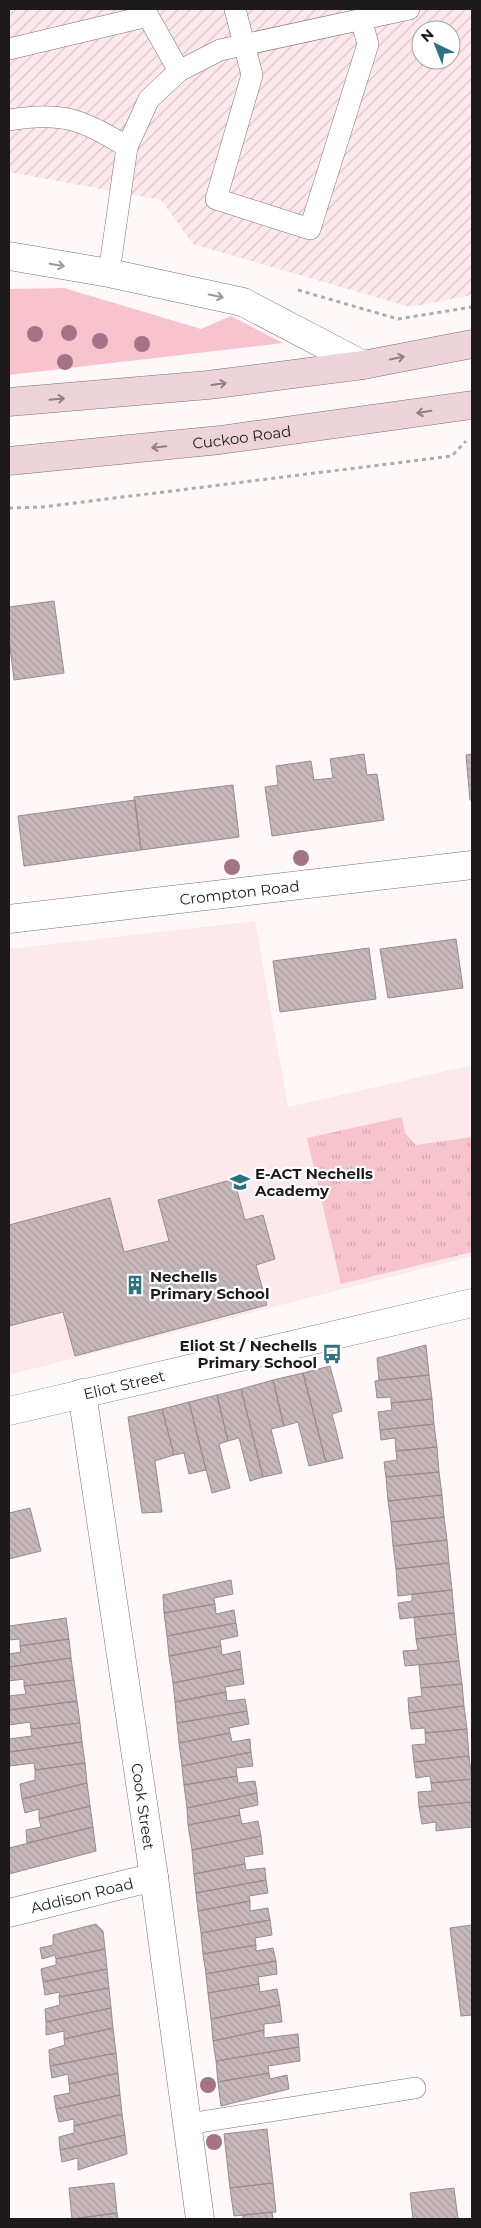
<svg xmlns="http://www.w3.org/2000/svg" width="481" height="2228" font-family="Montserrat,sans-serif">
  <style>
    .built { fill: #fde9ec }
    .industrial { fill: url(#industrial-furrows); fill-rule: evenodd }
    .grass { fill: #f7c3cc }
    .park { fill: url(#park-tufts) }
    .building { fill: url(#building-back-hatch); stroke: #9a8c8e }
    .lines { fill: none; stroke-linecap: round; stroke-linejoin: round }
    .service-casing { stroke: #7e7073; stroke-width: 22 }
    .minor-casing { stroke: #7e7073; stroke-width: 29 }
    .secondary-casing { stroke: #7e7073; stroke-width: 29 }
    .path { stroke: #b0aaab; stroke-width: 3; stroke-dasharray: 4 4; stroke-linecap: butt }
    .service { stroke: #fff; stroke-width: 21 }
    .minor { stroke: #fff; stroke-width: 28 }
    .secondary { stroke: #ecd4da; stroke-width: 28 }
    .tree { fill: #a57386 }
    .oneway { stroke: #9a9898 }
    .oneway2 { stroke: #8f8084 }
    .labels { text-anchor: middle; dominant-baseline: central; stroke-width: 4.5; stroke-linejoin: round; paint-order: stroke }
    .street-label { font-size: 15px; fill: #1e191a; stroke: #fff }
    .poi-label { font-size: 15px; font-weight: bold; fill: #1e191a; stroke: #fff; text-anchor: start }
  </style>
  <defs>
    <pattern id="industrial-furrows" width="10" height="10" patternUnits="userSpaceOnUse" patternTransform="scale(1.25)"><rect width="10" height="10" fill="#fde9ec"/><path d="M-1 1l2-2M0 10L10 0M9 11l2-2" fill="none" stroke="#d8c7ca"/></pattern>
    <pattern id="park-tufts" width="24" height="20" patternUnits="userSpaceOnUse" patternTransform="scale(1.25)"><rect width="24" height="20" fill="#f7c3cc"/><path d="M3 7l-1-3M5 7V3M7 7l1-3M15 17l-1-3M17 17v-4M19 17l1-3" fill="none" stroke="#d3a7af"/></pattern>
    <pattern id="building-back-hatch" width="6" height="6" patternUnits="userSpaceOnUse" patternTransform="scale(1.25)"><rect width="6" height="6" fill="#c6b7ba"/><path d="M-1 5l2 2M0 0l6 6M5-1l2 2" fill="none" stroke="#aa9d9f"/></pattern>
  </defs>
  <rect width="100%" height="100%" fill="#fff8f9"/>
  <!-- built -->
  <path class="built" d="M255 921 288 1107 472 1065V1256L9 1375V949Z"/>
  <!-- industrial -->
  <path class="industrial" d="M9 9H472V295L410 307 193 244 161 200 9 172ZM421 30H451V60H421Z"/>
  <!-- grass -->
  <path class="grass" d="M64 288 201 329 231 316 283 343 9 375V289Z"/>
  <!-- park -->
  <path class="park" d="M402 1117 405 1133 416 1145 472 1137V1252L341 1284 307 1138Z"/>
  <!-- building -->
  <path class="building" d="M54 601 64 673 14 680 9 639V607Z
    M364 754 367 775 377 774 384 820 272 836 265 787 278 785 276 766 311 761 314 780 333 778 330 759Z
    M472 754V800H470L466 755Z
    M233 785 239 837 141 850 134 797Z
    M135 800 141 850 24 866 18 816Z
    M456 939 463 988 388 998 380 949Z
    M369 948 376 999 280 1012 273 961Z
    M234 1179 245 1220 263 1215 275 1259 256 1265 267 1305 75 1356 63 1312 9 1326V1225L110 1198 124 1252 169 1241 158 1200Z
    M426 1345 429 1375 379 1380 377 1358Z
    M330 1366 342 1411 332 1414 343 1458 326 1462 303 1373Z
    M303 1373 326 1462 309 1466 298 1422 284 1426 273 1380Z
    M429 1375 432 1399 391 1403V1397L377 1398 375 1381Z
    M273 1380 284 1426 271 1429 282 1473 263 1477 241 1389Z
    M241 1389 263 1477 250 1481 239 1438 228 1441 217 1395Z
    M217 1395 228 1441 219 1444 230 1488 212 1493 189 1402Z
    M432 1399 434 1424 380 1430 378 1412 392 1410 391 1403Z
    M189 1402 206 1470 189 1474 184 1453 174 1455 162 1409Z
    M162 1409 174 1455 155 1461 162 1512 142 1513 128 1417Z
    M434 1424 437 1447 396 1451 395 1438 381 1440 380 1430Z
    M437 1447 439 1472 386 1477 384 1462 397 1460 396 1451Z
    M439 1472 442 1495 388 1501 386 1477Z
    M442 1495 444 1517 391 1522 388 1501Z
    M30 1508 41 1551 9 1559V1513Z
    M444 1517 447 1540 393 1546 391 1522Z
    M447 1540 449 1563 396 1569 393 1546Z
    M449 1563 452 1590 398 1596 396 1569Z
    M231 1580 233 1594 214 1598 215 1604 164 1613 163 1595Z
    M452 1590 454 1613 400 1619 398 1603 412 1601V1594Z
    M215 1604 216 1614 234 1610 236 1623 167 1636 164 1613Z
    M454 1613 456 1634 416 1639 414 1617Z
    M66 1618 69 1639 20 1646V1639L9 1640V1626Z
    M236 1623 238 1636 220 1640 221 1646 169 1656 167 1636Z
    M456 1634 459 1661 405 1666 403 1651 418 1650 416 1639Z
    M69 1639 71 1658 9 1667V1654L21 1652 20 1646Z
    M221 1646 222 1655 240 1651 242 1669 173 1683 169 1656Z
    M71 1658 74 1680 24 1686V1679L9 1681V1667Z
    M459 1661 462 1684 421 1688 419 1665Z
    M242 1669 244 1684 225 1687 226 1692 175 1702 173 1683Z
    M74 1680 77 1701 9 1710V1696L26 1694 24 1686Z
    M462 1684 464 1706 409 1713 408 1698 422 1696 421 1688Z
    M226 1692 227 1701 245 1699 247 1711 177 1723 175 1702Z
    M77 1701 80 1723 31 1729 30 1722 9 1725V1710Z
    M464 1706 467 1729 425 1733V1728L411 1729 409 1713Z
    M247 1711 249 1724 229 1728 230 1733 179 1743 177 1723Z
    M80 1723 82 1742 9 1752V1739L32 1736 31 1729Z
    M467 1729 469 1756 414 1762 412 1745 426 1744 425 1733Z
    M230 1733 232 1742 250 1739 251 1752 182 1766 179 1743Z
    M82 1742 85 1763 35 1770 34 1763 10 1766 9 1752Z
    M251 1752 253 1766 236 1768 237 1776 184 1785 182 1766Z
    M469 1756 472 1779 431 1783 430 1776 416 1778 414 1762Z
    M85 1763 87 1783 22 1799 20 1784 35 1780V1770Z
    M237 1776 238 1783 255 1781 257 1793 187 1808 184 1785Z
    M472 1779V1802L419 1807 418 1792 432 1791 431 1783Z
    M87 1783 90 1806 39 1819V1809L25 1813 22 1799Z
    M257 1793 258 1805 239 1809 240 1815 188 1825 187 1808Z
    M472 1802V1827L436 1831V1822L422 1824 419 1807Z
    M90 1806 93 1827 27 1843 26 1830 41 1827 39 1819Z
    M240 1815 242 1824 258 1821 261 1836 192 1850 188 1825Z
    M93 1827 96 1851 9 1874V1848Z
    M261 1836 263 1854 244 1857 245 1864 194 1874 192 1850Z
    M245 1864 246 1870 265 1868 266 1880 196 1893 194 1874Z
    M266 1880 268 1893 249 1896 250 1901 198 1911 196 1893Z
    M250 1901V1911L268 1908 270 1920 201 1933 198 1911Z
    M270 1920 272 1935 255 1938 256 1945 203 1954 201 1933Z
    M96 1924 103 1931 105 1949 56 1959 55 1955 42 1959 40 1948 53 1945V1935Z
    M472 1925V2015L461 2016 450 1928Z
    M256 1945V1951L273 1948 276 1961 206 1974 203 1954Z
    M105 1949 107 1969 43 1982 41 1969 56 1965V1959Z
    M276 1961 277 1974 258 1977 259 1984 208 1993 206 1974Z
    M107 1969 109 1988 59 1997 60 1992 45 1995 43 1982Z
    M259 1984 260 1992 277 1989 280 2005 211 2019 208 1993Z
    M109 1988 111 2008 46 2022 45 2009 60 2005 59 1997Z
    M280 2005 282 2022 264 2024V2030L213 2041 211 2019Z
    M111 2008 113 2028 64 2039V2031L46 2035V2022Z
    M113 2028 116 2053 50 2066 49 2050 65 2045 64 2039Z
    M264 2030V2038L298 2034 299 2047 216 2061 213 2041Z
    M299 2047 300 2061 268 2066 269 2073 218 2082 216 2061Z
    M116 2053 118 2073 69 2084 68 2074 52 2078 50 2066Z
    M118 2073 120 2095 56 2109 54 2096 70 2093 69 2084Z
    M269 2073 270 2079 287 2075 289 2089 221 2106 218 2082Z
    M120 2095 122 2114 74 2126V2119L59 2122 56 2109Z
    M122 2114 125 2135 60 2150 59 2137 74 2133V2126Z
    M267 2129 273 2183 230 2188 224 2134Z
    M125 2135 127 2154 78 2170V2158L62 2162 60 2150Z
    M114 2183 117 2213 72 2219 69 2188Z
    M273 2183 276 2212 234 2216 230 2188Z
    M454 2188 458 2219H413L410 2193Z
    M272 2212 273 2219H243V2215Z
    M117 2213 118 2219H65H72Z"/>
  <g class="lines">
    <defs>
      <path id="service" d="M235 9 252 75 216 199 310 229 368 44 361 19
        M9 49 148 16 179 71
        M9 120C60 111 83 119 127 147
        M109 273 127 147 149 99 179 71 220 50 409 9
        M188 2124 415 2088"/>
      <g id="minor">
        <path d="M9 256 109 273 243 302 363 365"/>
        <path id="s1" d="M9 919 472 865"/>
        <path id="s2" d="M82 1393 154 1877 200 2219"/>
        <path id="s3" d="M9 1411 472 1303"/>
        <path id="s4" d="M9 1913 154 1877"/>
      </g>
      <g id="secondary">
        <path d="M9 402 208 385 363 365 472 344"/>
        <path id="s5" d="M9 461 220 440 472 405"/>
      </g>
    </defs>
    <!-- service casing -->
    <use href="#service" class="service-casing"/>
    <!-- minor casing -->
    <use href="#minor" class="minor-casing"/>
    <!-- secondary casing -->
    <use href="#secondary" class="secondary-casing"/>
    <!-- path -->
    <path class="path" d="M298 290 398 319 472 307
      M9 508 43 507 452 456 466 441"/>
    <!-- service -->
    <use href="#service" class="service"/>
    <!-- minor -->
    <use href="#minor" class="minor"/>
    <!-- secondary -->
    <use href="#secondary" class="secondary"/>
  </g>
  <!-- trees -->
  <g class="tree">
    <circle cx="69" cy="333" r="8"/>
    <circle cx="35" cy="334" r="8"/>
    <circle cx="100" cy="341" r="8"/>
    <circle cx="142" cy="344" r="8"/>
    <circle cx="65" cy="362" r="8"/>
    <circle cx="301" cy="858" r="8"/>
    <circle cx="232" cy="867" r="8"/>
    <circle cx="208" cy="2085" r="8"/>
    <circle cx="214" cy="2142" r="8"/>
  </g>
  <!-- one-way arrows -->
  <defs><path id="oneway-shaft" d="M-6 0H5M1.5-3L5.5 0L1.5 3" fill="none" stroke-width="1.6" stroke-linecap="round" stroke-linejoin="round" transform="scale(1.25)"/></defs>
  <g class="oneway">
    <use href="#oneway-shaft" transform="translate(57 265) rotate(10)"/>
    <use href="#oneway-shaft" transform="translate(216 296) rotate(12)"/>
  </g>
  <g class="oneway2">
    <use href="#oneway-shaft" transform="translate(397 358) rotate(-11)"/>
    <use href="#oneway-shaft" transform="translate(219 384) rotate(-8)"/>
    <use href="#oneway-shaft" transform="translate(57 399) rotate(-5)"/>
    <use href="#oneway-shaft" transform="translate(424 412) rotate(171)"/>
    <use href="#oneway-shaft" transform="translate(159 447) rotate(174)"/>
  </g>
  <!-- icons -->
  <defs>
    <symbol id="school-bare" viewBox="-9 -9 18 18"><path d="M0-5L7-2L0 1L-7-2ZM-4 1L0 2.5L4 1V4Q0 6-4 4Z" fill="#2e7282" stroke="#fff" stroke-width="2.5" paint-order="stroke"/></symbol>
    <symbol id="building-bare" viewBox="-9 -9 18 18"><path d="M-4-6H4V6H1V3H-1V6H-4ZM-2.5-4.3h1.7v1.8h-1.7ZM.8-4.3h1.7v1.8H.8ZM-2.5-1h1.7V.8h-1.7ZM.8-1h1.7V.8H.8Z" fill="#2e7282" stroke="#fff" stroke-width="2.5" paint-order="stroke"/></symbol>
    <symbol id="bus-bare" viewBox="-9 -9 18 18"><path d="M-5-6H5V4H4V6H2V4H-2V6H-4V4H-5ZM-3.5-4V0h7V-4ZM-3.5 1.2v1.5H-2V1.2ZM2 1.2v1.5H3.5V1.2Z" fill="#2e7282" stroke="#fff" stroke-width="2.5" paint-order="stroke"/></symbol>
  </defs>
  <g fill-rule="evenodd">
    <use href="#school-bare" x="226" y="1168" width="28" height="28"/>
    <use href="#building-bare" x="121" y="1271" width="28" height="28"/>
    <use href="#bus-bare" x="318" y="1340" width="28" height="28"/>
  </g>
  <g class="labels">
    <!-- street labels -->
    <g class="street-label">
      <text stroke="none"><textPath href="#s5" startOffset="234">Cuckoo Road</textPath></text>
      <text stroke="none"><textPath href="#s1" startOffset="232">Crompton Road</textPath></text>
      <text stroke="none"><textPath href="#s3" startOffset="118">Eliot Street</textPath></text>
      <text stroke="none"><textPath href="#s2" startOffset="418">Cook Street</textPath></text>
      <text stroke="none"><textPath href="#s4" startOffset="75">Addison Road</textPath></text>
    </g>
    <!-- poi labels -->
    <g class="poi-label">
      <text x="255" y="1173">E-ACT Nechells<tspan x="255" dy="17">Academy</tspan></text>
      <text x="150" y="1276">Nechells<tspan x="150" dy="17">Primary School</tspan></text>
      <text x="317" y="1345" text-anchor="end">Eliot St / Nechells<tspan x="317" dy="17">Primary School</tspan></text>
    </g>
  </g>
  <!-- border -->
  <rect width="481" height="2228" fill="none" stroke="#1e191a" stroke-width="20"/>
  <!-- north arrow -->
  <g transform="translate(436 45) rotate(317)"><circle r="24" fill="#ffffff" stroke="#a5a3a3"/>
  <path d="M0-4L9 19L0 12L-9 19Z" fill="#2e7282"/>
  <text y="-8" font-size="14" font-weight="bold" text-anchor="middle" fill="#1e191a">N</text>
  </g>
</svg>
